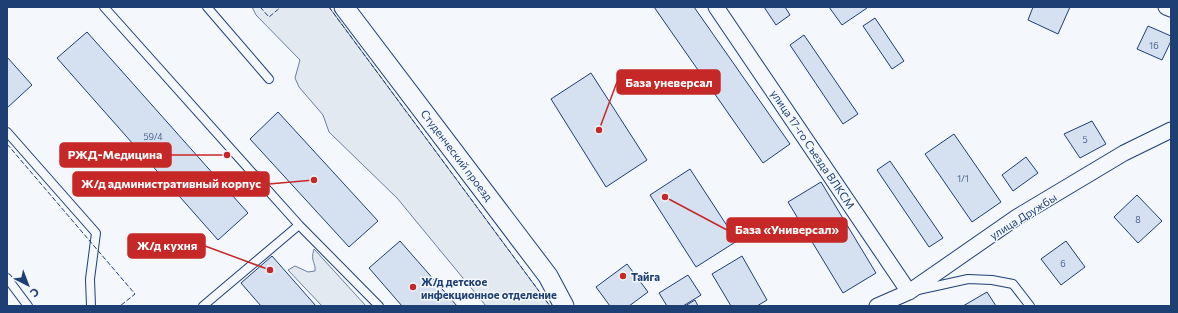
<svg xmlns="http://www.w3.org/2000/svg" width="1178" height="313" font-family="Commissioner,sans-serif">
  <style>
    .green { fill: #e3e9f0; stroke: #687fa3 }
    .building { fill: #d5e0f0; stroke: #1d3f73 }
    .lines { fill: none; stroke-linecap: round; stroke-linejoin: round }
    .service-casing { stroke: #1d3f73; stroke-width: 10 }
    .minor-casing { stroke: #1d3f73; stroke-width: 17 }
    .tertiary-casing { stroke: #1d3f73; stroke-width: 21 }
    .service { stroke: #f4f7fb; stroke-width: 8 }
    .minor { stroke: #f4f7fb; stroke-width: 15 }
    .tertiary { stroke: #f4f7fb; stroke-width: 19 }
    .fence { stroke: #1d3f73; stroke-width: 1; stroke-dasharray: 5 2; stroke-linecap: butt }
    .poi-dot { fill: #c62828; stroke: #f4f7fb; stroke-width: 1.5 }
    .labels { text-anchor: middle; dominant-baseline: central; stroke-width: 3; stroke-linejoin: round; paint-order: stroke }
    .number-label { font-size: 9px; fill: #4b6792 }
    .street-label { font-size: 11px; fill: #1d3f73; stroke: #f4f7fb }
    .poi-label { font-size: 11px; font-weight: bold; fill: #1d3f73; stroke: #f4f7fb; text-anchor: start }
    .leader { fill: none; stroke: #c62828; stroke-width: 1.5 }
    .callout-dot { fill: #c62828; stroke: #f4f7fb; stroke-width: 1.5 }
    .callout { fill: #c62828; stroke: #c62828; stroke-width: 1.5 }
    .callout-label { font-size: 12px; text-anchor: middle; font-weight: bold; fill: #fff }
  </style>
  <rect width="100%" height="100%" fill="#f4f7fb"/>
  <!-- green -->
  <path class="green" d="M252 7H329L550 306H486L397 198 329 132 323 115 299 87 295 78 300 60 256 15Z
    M314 249 366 306H322L288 270 295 266 308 272 315 271C316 262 310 262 314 249Z"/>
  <!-- building -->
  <path class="building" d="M654 7H694L790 144 763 163Z
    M764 7H785L790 15 776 25Z
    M829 7H866L867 8 842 25Z
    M1033 7H1070L1058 34 1028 20Z
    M875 18 904 61 892 69 863 26Z
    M1148 26 1171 36V41L1162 60 1137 49Z
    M87 32 248 213 218 240 57 58Z
    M804 35 858 114 843 124 790 45Z
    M7 57 32 85 7 108Z
    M591 73 647 160 606 187 551 99Z
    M278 112 378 221 349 247 250 139Z
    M1092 121 1106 144 1080 158 1064 134Z
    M954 134 1001 202 972 222 925 154Z
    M1026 157 1038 173 1013 191 1002 175Z
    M890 161 943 238 929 247 877 170Z
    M690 169 737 241 696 267 650 195Z
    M821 182 876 273 843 293 788 202Z
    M1137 195 1162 221 1138 243 1114 217Z
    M400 241 457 306H402L369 268Z
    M1066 241 1085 267 1061 285 1041 259Z
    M272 256 316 306H261L241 283Z
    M742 256 767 300 757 306H731L712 274Z
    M627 264 648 292 629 306H610L596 287Z
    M688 275 701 295 683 306H667L659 293Z
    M987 292 996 306H963Z
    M695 300 698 306H685Z"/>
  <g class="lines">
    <defs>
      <path id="service" d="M104 7 299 225 203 306
        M207 7 269 79
        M7 132 96 233 90 279 91 306
        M299 225 379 306
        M7 278 28 306
        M918 290 968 279 992 280 1013 284 1030 306"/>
      <path id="minor" d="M716 7 909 292
        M1166 7 1171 9
        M877 306 909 292 1017 217 1124 153 1171 130"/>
      <path id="tertiary" d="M344 7 548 276 564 306"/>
    </defs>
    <!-- service casing -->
    <use href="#service" class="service-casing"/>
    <!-- minor casing -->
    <use href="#minor" class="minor-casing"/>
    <!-- tertiary casing -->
    <use href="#tertiary" class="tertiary-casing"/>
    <!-- service -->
    <use href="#service" class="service"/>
    <!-- minor -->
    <use href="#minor" class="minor"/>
    <!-- tertiary -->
    <use href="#tertiary" class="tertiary"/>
    <!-- fence -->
    <path class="fence" d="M260 7 269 17 281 7
      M329 7 550 306
      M7 144 135 294 120 306"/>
  </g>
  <!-- markers -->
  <g class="poi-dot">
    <circle cx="623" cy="276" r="4"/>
    <circle cx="413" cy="287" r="4"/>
  </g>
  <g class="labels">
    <!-- number labels -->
    <g class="number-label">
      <text x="1154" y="45">16</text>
      <text x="153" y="136">59/4</text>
      <text x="1085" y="139">5</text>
      <text x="963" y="178">1/1</text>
      <text x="1138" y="219">8</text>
      <text x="1063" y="263">6</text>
    </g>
    <!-- street labels -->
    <g class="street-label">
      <text transform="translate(813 149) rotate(56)">улица 17-го Съезда ВЛКСМ</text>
      <text transform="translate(457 155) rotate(53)">Студенческий проезд</text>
      <text transform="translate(1023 216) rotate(-32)">улица Дружбы</text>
    </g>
    <!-- poi labels -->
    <g class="poi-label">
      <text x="631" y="276">Тайга</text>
      <text x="421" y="281">Ж/д детское<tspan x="421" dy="13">инфекционное отделение</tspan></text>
    </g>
  </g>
  <!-- callouts -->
  <path class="leader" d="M599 130L617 82M227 155L171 155M314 180L269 184M665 197L727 230M270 270L205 246"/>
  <g class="callout-dot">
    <circle cx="599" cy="130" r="4"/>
    <circle cx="227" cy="155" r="4"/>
    <circle cx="314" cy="180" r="4"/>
    <circle cx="665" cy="197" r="4"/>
    <circle cx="270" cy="270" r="4"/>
  </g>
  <g class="callout">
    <rect x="617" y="70" width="103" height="24" rx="4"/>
    <rect x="60" y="143" width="111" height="24" rx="4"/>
    <rect x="73" y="172" width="196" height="24" rx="4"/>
    <rect x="727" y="218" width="120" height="24" rx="4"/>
    <rect x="128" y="234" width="77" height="24" rx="4"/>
  </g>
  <g class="callout-label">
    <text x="669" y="87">База уневерсал</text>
    <text x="115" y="159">РЖД-Медицина</text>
    <text x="171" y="188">Ж/д административный корпус</text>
    <text x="787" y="234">База «Универсал»</text>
    <text x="167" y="250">Ж/д кухня</text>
  </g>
  <!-- border -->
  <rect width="1178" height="313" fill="none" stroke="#1d3f73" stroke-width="16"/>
  <!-- north arrow -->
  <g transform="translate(28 285) rotate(138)" stroke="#f4f7fb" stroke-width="3" paint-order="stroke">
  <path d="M0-3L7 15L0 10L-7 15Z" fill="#1d3f73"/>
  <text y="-6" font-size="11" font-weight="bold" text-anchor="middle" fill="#1d3f73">С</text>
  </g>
</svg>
